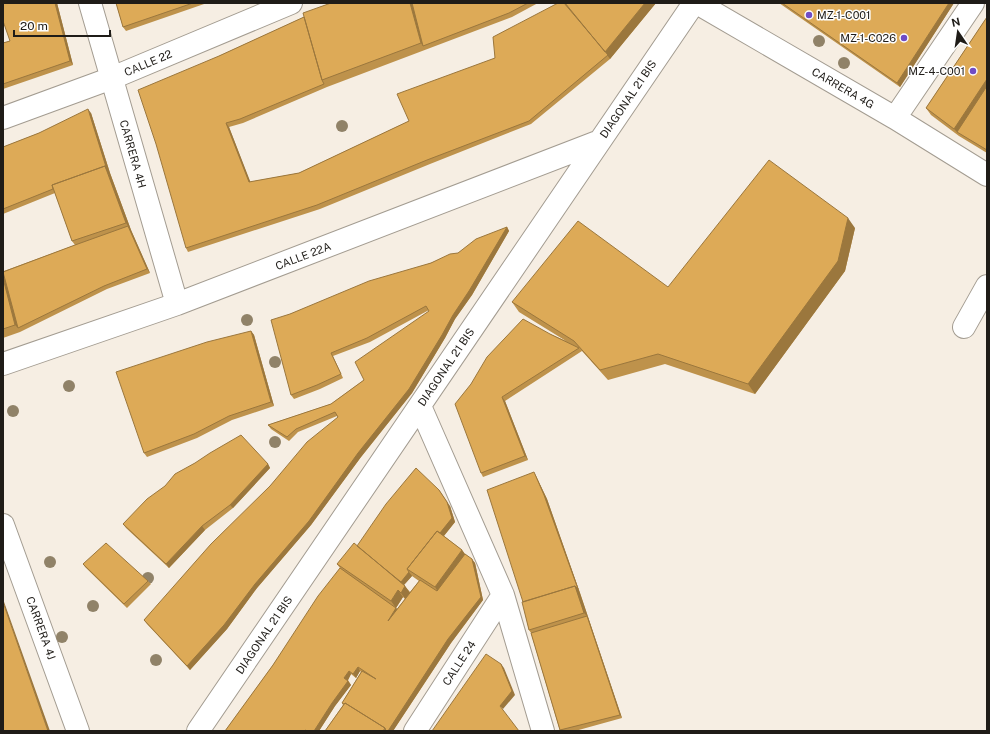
<svg xmlns="http://www.w3.org/2000/svg" width="990" height="734" font-family="'Public Sans',sans-serif">
  <style>
    .lines { fill: none; stroke-linecap: round; stroke-linejoin: round }
    .street-casing { stroke: #a39c91; stroke-width: 24 }
    .street { stroke: #fff; stroke-width: 22 }
    .tree { fill: #908268 }
    .wall { fill: #be924b; fill-rule: evenodd }
    .shaded-wall { fill: #9b773d }
    .building { fill: #ddaa57; stroke: #9b773d }
    .poi-dot { fill: #6f4cc5; stroke: #fff; stroke-width: 1.5 }
    .labels { text-anchor: middle; dominant-baseline: central; stroke-width: 3; stroke-linejoin: round; paint-order: stroke }
    .poi-label { font-size: 11px; fill: #1f1c18; stroke: #fff; text-anchor: end }
    .street-label { font-size: 11px; fill: #1f1c18; stroke: #fff }
  </style>
  <rect width="100%" height="100%" fill="#f6eee3"/>
  <g class="lines">
    <defs>
      <path id="street" d="M90 3 177 304
        M697 3 895 118 987 175
        M3 118 112 78 291 3
        M895 118 973 3
        M964 327 987 286
        M3 364 177 304 600 141
        M420 406 503 595 543 731
        M3 525 78 731
        M198 731 694 3
        M415 731 503 595"/>
    </defs>
    <!-- street casing -->
    <use href="#street" class="street-casing"/>
    <!-- street -->
    <use href="#street" class="street"/>
  </g>
  <!-- trees -->
  <g class="tree">
    <circle cx="819" cy="41" r="6"/>
    <circle cx="844" cy="63" r="6"/>
    <circle cx="342" cy="126" r="6"/>
    <circle cx="247" cy="320" r="6"/>
    <circle cx="275" cy="362" r="6"/>
    <circle cx="69" cy="386" r="6"/>
    <circle cx="13" cy="411" r="6"/>
    <circle cx="275" cy="442" r="6"/>
    <circle cx="50" cy="562" r="6"/>
    <circle cx="148" cy="578" r="6"/>
    <circle cx="93" cy="606" r="6"/>
    <circle cx="62" cy="637" r="6"/>
    <circle cx="156" cy="660" r="6"/>
  </g>
  <!-- wall -->
  <path class="wall" d="M57 3 73 65 3 89V43L10 41Z
    M116 3H207L126 31 123 27Z
    M331 3H538L512 17 327 87 243 123 229 127 250 182 299 173 409 121 495 58 558 3H656L610 59 531 124 430 164 320 209 188 252 186 248 219 56 304 17Z
    M779 3H954L900 87Z
    M987 17V153L959 136 931 115 926 108Z
    M91 113 110 173 131 230 150 273 107 289 20 332 3 338V268L4 271 75 245 72 241 55 193 3 214V147Z
    M507 227 509 231 472 295 455 319 445 338 412 393 361 457 311 525 257 588 227 629 190 670 147 624 144 620 270 486 338 417 337 416 298 432 289 441 271 429 268 425 331 404 364 380 429 311V310L370 342 333 356 343 378 320 389 294 399 291 395 290 314 458 253Z
    M855 228 845 271 755 394 665 364 608 380 582 351 505 401 528 460 483 477 481 473 471 384 550 334 566 341 519 312 512 302 668 287Z
    M251 331 254 335 274 406 232 420 197 438 147 457 144 453Z
    M268 464 270 468 233 508 205 530 169 568 126 528 123 524Z
    M536 476 547 499 580 593 622 718 575 731H560L531 633 529 630 523 602Z
    M450 506 455 522 444 536 462 550 465 554 475 563 483 600 451 643 393 731H325L343 705 342 703 361 672 360 671 356 678 351 674 348 680 351 685 335 706 319 731H225L273 665 340 568 337 564 357 546ZM412 576 419 581 410 592 404 585ZM403 597 405 599 397 609 396 608Z
    M83 564 148 581 151 584 127 608 85 567Z"/>
  <!-- shaded-wall -->
  <path class="shaded-wall" d="M55 3H57L73 65 70 61Z
    M410 3H413L423 46 421 43Z
    M645 3H656L610 59 605 52Z
    M949 3H954L900 87 897 83Z
    M987 79V94L957 132 954 129Z
    M88 109 91 113 110 173 131 230 150 273 147 269 128 226 126 223 105 166Z
    M226 123 229 127 252 186 249 182Z
    M848 218 855 228 845 271 755 394 748 384Z
    M507 227 509 231 472 295 455 319 445 338 412 393 361 457 311 525 257 588 227 629 190 670 187 666 453 315Z
    M3 268 6 276 18 328 15 325 3 278Z
    M251 331 254 335 274 406 271 402Z
    M502 397 505 401 528 460 525 456Z
    M268 464 270 468 233 508 230 505Z
    M534 472 536 476 547 499 580 593 622 718 620 715 587 616 584 613Z
    M439 490 450 506 455 522 413 574Z
    M202 526 205 530 169 568 166 564Z
    M462 550 467 557 440 595 435 587Z
    M472 559 475 563 483 600 451 643 393 731H388Z
    M409 572 412 576 403 586 400 583Z
    M405 586 410 593 406 600 401 593Z
    M398 590 403 597 396 608 399 611 388 621 396 608 391 601Z
    M3 599 50 731H48L3 602Z
    M501 664 504 668 515 695 503 709 500 706Z
    M358 667 360 671 356 678 353 674Z
    M349 671 351 674 347 682 344 678Z
    M348 681 351 685 335 706 319 731H314L332 703Z"/>
  <!-- building -->
  <path class="building" d="M3 3H55L70 61 3 84V43L10 41 3 21Z
    M116 3H193L123 27Z
    M331 3H410L421 43 322 80 303 13Z
    M412 3H528L509 13 423 46Z
    M558 3H564L608 55 529 121 427 160 317 205 186 248 156 144 138 90 219 56 304 17 322 80 324 84 240 119 226 123 249 182 299 173 409 121 397 94 495 58 493 37Z
    M565 3H645L605 52Z
    M782 3H949L897 83Z
    M987 17V79L954 129 926 108Z
    M987 86V150L957 132Z
    M88 109 107 170 105 166 52 185 53 189 3 209V147L39 133Z
    M769 160 848 218 838 261 748 384 658 354 600 370 574 341 512 302 578 221 668 287Z
    M105 166 126 223 72 241 52 185Z
    M128 226 147 269 104 286 18 328 3 272 75 245Z
    M507 227 469 291 453 315 442 335 409 389 358 453 309 521 255 584 224 625 187 666 144 620 211 544 270 486 307 442 338 417 335 412 296 429 287 437 268 425 331 404 364 380 355 362 429 311 426 306 367 338 331 353 341 374 317 385 291 395 271 320 290 314 369 281 431 263 450 254 458 253 476 239Z
    M3 278 15 325 3 329Z
    M523 319 550 334 579 348 502 397 525 456 481 473 455 404 471 384 487 357Z
    M251 331 271 402 229 416 194 434 144 453 116 372 207 342Z
    M241 435 268 464 230 505 202 526 166 564 123 524 147 499 165 486 175 474 195 463 210 453Z
    M416 468 439 490 447 502 452 518 440 533 437 531 407 569 409 572 401 582 357 546 386 504Z
    M534 472 544 495 578 589 575 586 523 602 487 490Z
    M437 531 462 550 435 587 407 569Z
    M106 543 148 581 124 604 83 564Z
    M354 543 405 586 401 593 398 590 391 601 337 564Z
    M465 554 472 559 481 597 448 639 388 731H386L385 728 345 703 344 704 342 703 362 671 376 679 358 667 353 674 349 671 344 678 348 681 332 703 314 731H307L305 730V731H225L273 665 318 596 340 568 396 608 388 621 420 580 437 591Z
    M575 586 584 613 529 630 522 602Z
    M3 602 48 731H3Z
    M587 616 620 715 560 730 531 633Z
    M486 654 501 664 512 691 500 706 519 731H432Z
    M345 703 385 728 383 731H325Z"/>
  <!-- markers -->
  <g class="poi-dot">
    <circle cx="809" cy="15" r="4"/>
    <circle cx="904" cy="38" r="4"/>
    <circle cx="973" cy="71" r="4"/>
  </g>
  <g class="labels">
    <!-- poi labels -->
    <g class="poi-label">
      <text x="817" y="15" text-anchor="start">MZ-1-C001</text>
      <text x="896" y="38">MZ-1-C026</text>
      <text x="965" y="71">MZ-4-C001</text>
    </g>
    <!-- street labels -->
    <g class="street-label">
      <text transform="translate(148 63) rotate(-23)">CALLE 22</text>
      <text transform="translate(843 88) rotate(30)">CARRERA 4G</text>
      <text transform="translate(628 99) rotate(-56)">DIAGONAL 21 BIS</text>
      <text transform="translate(133 154) rotate(74)">CARRERA 4H</text>
      <text transform="translate(303 256) rotate(-21)">CALLE 22A</text>
      <text transform="translate(446 367) rotate(-56)">DIAGONAL 21 BIS</text>
      <text transform="translate(41 628) rotate(70)">CARRERA 4J</text>
      <text transform="translate(264 635) rotate(-56)">DIAGONAL 21 BIS</text>
      <text transform="translate(459 663) rotate(-57)">CALLE 24</text>
    </g>
  </g>
  <!-- border -->
  <rect width="990" height="734" fill="none" stroke="#1f1c18" stroke-width="8"/>
  <!-- north arrow -->
  <g transform="translate(958 32) rotate(347)" stroke="#ffffff" stroke-width="3" paint-order="stroke">
  <path d="M0-3L7 15L0 10L-7 15Z" fill="#1f1c18"/>
  <text y="-6" font-size="11" font-weight="bold" text-anchor="middle" fill="#1f1c18">N</text>
  </g>
  <!-- scale -->
  <path d="M14 30v6h96v-6" fill="none" stroke="#1f1c18" stroke-width="2"/>
  <text x="20" y="30" font-size="12" fill="#1f1c18" stroke="#ffffff" stroke-width="3" paint-order="stroke">20 m</text>
</svg>
